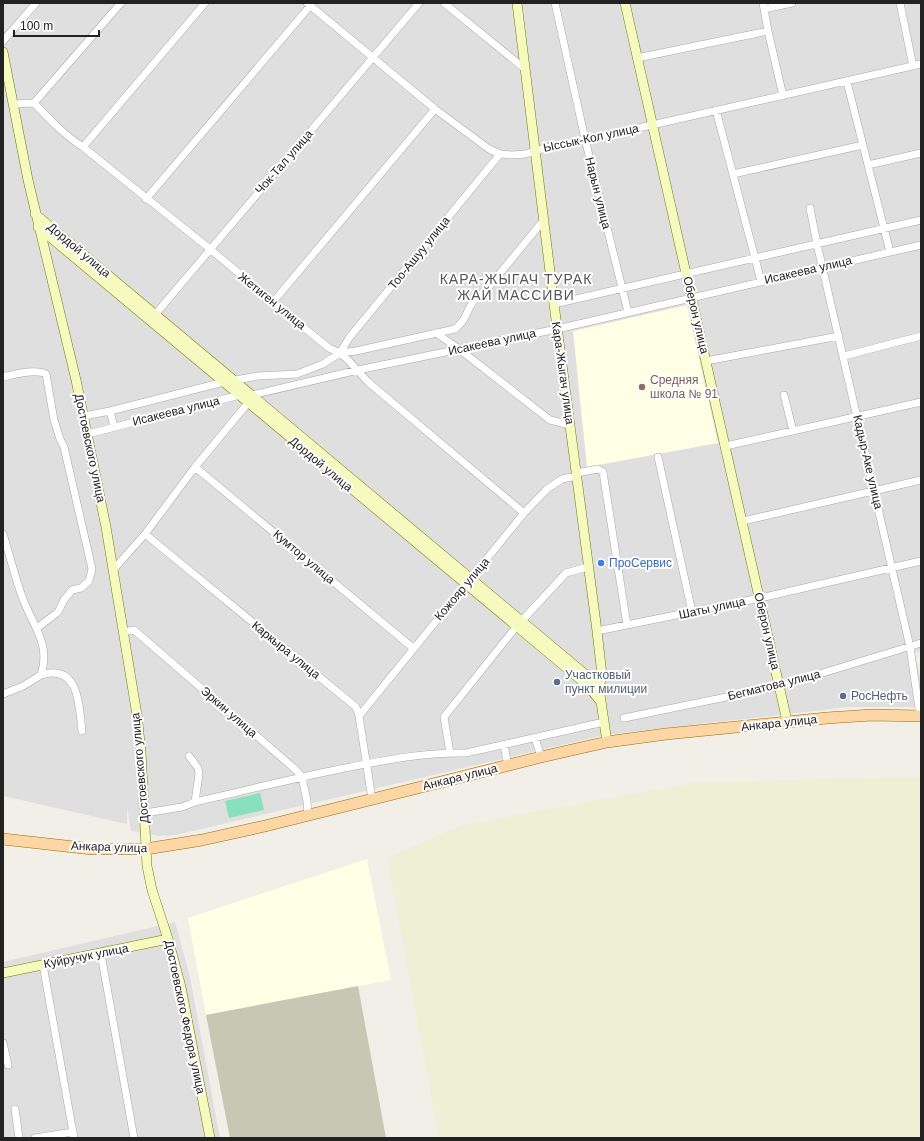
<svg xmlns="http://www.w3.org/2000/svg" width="924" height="1141" font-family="Helvetica,sans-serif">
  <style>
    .residential { fill: #e0dfdf }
    .education { fill: #ffffe5 }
    .construction { fill: #c7c7b4 }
    .farmland { fill: #eef0d5 }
    .pitch { fill: #88e0be }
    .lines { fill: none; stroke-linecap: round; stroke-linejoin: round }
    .street-casing { stroke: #a9a9a9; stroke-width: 8 }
    .secondary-casing { stroke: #707d05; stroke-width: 10 }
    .primary-casing { stroke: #a06b00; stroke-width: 12 }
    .street { stroke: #fff; stroke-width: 7 }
    .secondary { stroke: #f7fabf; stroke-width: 9 }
    .primary { stroke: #fcd6a4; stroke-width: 11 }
    .education-dot { fill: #8d6e63; stroke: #fff; stroke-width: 1.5 }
    .shop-dot { fill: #3f7fe0; stroke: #fff; stroke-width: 1.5 }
    .service-dot { fill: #5c6f8a; stroke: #fff; stroke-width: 1.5 }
    .labels { text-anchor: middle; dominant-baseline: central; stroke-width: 4; stroke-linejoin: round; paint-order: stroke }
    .street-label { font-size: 12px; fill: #222; stroke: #fff }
    .education-label { font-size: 12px; fill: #785e54; stroke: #fff; text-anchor: start }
    .shop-label { font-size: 12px; fill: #366cbe; stroke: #fff; text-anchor: start }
    .service-label { font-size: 12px; fill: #4e5e75; stroke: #fff; text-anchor: start }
    .quarter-label { font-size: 14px; letter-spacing: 1px; fill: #555; stroke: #fff }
  </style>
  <rect width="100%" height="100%" fill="#f2efe9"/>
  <!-- residential -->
  <path class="residential" d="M3 3H921V651L915 653 921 681V707H849L605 735 176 835 159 836 131 831 127 806V824L3 796Z
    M175 922 190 977 220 1138H3V962Z"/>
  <!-- education -->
  <path class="education" d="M687 305 718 443 587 467 573 331Z
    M367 859 391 980 206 1015 188 918Z"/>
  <!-- construction -->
  <path class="construction" d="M358 986 386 1138H230L206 1015Z"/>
  <!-- farmland -->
  <path class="farmland" d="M904 777H921V1138H439L387 858 462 825 698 782Z"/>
  <!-- pitch -->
  <path class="pitch" d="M260 793 264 810 229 818 225 801Z"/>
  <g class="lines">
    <defs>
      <path id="street" d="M307 3 435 109 489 149 500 154 512 155 526 154 542 149 652 125 921 64
        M444 3 525 69
        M555 3 585 139 628 312
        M763 3 768 31 783 96
        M900 3 913 66
        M764 9 792 3
        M3 41 36 3
        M637 58 768 31
        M847 82 890 252
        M34 103 121 3
        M14 104 34 103C49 119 64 135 83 147L210 249 297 322 329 348 340 353 349 361 368 382 524 513
        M716 110 761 281
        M83 147 205 3
        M868 165 921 153
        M733 174 863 145
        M146 199 310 6
        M810 208 817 244 910 647 920 716
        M273 302 435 109
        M554 304 921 220
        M153 317 419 3
        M436 333 459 349 550 420 570 425
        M340 353 349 338 500 154
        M844 356 921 336
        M706 361 839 336
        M3 377C14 374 37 369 46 374L54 420 60 439 64 447 92 569 89 581 81 588 72 590 64 600 58 612 37 628
        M784 395 793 431
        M110 411 114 427
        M84 416 110 411 224 382 258 376 297 374 323 364 340 353 356 351 455 329C466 320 465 315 471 305 475 298 482 293 487 289L543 221
        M88 434 240 395H252L358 370 557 329 921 245
        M726 446 921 402
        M658 457 692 612
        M195 467 413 648
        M576 473 598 469 603 472 627 625
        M743 521 921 480
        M3 534C10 556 15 578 23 599 33 626 51 644 41 675L23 686 3 694
        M145 534 356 707 359 716 372 799
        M113 570 145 534 195 467 248 403
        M597 631 760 598 921 561
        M123 632 134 630 296 770 302 777 307 801 308 815
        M41 675C79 663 79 705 82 731
        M359 716 524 513 547 489 562 479 577 476
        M624 718 780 686 921 643
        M535 738 541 757
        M504 745 508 766
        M450 753 444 717 516 627 566 573 588 567
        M189 756 198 768 199 774 195 802
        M145 813 182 807 195 802C243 791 291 779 340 769 381 761 424 752 466 753L604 722
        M101 954 134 1138
        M43 965 74 1138
        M3 1043 8 1065
        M15 1109 19 1138
        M35 1138 73 1132"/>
      <path id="secondary" d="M517 3 554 304 597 631 602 675 599 688 607 742
        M625 3 787 721
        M3 52 28 180 76 380 106 527 137 715 141 752 147 866 152 890 168 939 181 987 210 1138
        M35 214 592 680 599 688
        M38 227 587 685 601 702
        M3 973 168 939"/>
      <path id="primary" d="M3 839 92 849H146L202 840 265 826 541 757 607 742 666 734 827 718 872 715 921 716"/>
    </defs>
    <!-- street casing -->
    <use href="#street" class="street-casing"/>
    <!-- secondary casing -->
    <use href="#secondary" class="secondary-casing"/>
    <!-- primary casing -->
    <use href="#primary" class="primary-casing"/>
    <!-- street -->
    <use href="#street" class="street"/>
    <!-- secondary -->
    <use href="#secondary" class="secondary"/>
    <!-- primary -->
    <use href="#primary" class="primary"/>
  </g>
  <!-- markers -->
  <circle class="education-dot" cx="642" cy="387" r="4"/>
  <circle class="shop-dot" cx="601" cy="563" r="4"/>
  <g class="service-dot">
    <circle cx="557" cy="682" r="4"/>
    <circle cx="843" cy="696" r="4"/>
  </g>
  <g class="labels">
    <!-- street labels -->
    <g class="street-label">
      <text transform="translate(591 138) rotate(-12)">Ыссык-Кол улица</text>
      <text transform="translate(284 162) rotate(-49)">Чок-Тал улица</text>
      <text transform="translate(598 193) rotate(76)">Нарын улица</text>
      <text transform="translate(79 250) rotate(40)">Дордой улица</text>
      <text transform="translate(419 253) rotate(-51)">Тоо-Ашуу улица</text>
      <text transform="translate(808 270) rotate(-13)">Исакеева улица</text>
      <text transform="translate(272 301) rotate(39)">Жетиген улица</text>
      <text transform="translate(696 315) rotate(77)">Оберон улица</text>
      <text transform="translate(492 342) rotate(-12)">Исакеева улица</text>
      <text transform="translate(563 373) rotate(82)">Кара-Жыгач улица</text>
      <text transform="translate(176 411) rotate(-14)">Исакеева улица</text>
      <text transform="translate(90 448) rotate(78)">Достоевского улица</text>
      <text transform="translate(868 462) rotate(77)">Кадыр-Аке улица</text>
      <text transform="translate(321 464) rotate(40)">Дордой улица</text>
      <text transform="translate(304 557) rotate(40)">Кумтор улица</text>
      <text transform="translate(462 589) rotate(-50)">Кожояр улица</text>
      <text transform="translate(712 608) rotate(-12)">Шаты улица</text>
      <text transform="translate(767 631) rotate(77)">Оберон улица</text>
      <text transform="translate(286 650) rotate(39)">Каркыра улица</text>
      <text transform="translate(774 685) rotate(-14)">Бегматова улица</text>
      <text transform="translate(229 712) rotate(41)">Эркин улица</text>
      <text transform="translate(779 723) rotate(-6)">Анкара улица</text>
      <text transform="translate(140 768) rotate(-95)">Достоевского улица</text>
      <text transform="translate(460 777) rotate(-14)">Анкара улица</text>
      <text transform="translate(109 847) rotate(2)">Анкара улица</text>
      <text transform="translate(86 956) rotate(-11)">Куйручук улица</text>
      <text transform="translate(185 1017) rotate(78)">Достоевского Федора улица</text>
    </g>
    <!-- education labels -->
    <g class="education-label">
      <text x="650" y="380">Средняя<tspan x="650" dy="14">школа № 91</tspan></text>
    </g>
    <!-- shop labels -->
    <g class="shop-label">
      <text x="609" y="563">ПроСервис</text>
    </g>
    <!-- service labels -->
    <g class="service-label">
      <text x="565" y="675">Участковый<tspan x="565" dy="14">пункт милиции</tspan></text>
      <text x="851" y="696">РосНефть</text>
    </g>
    <!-- quarter labels -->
    <g class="quarter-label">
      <text x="516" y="279">КАРА-ЖЫГАЧ ТУРАК<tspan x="516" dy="16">ЖАЙ МАССИВИ</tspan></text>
    </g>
  </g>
  <!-- border -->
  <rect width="924" height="1141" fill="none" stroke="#222222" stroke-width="8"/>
  <!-- scale -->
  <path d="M14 30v6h85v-6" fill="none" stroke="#222222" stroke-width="2"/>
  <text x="20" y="30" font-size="12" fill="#222222" stroke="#ffffff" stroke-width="3" paint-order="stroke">100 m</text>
</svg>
